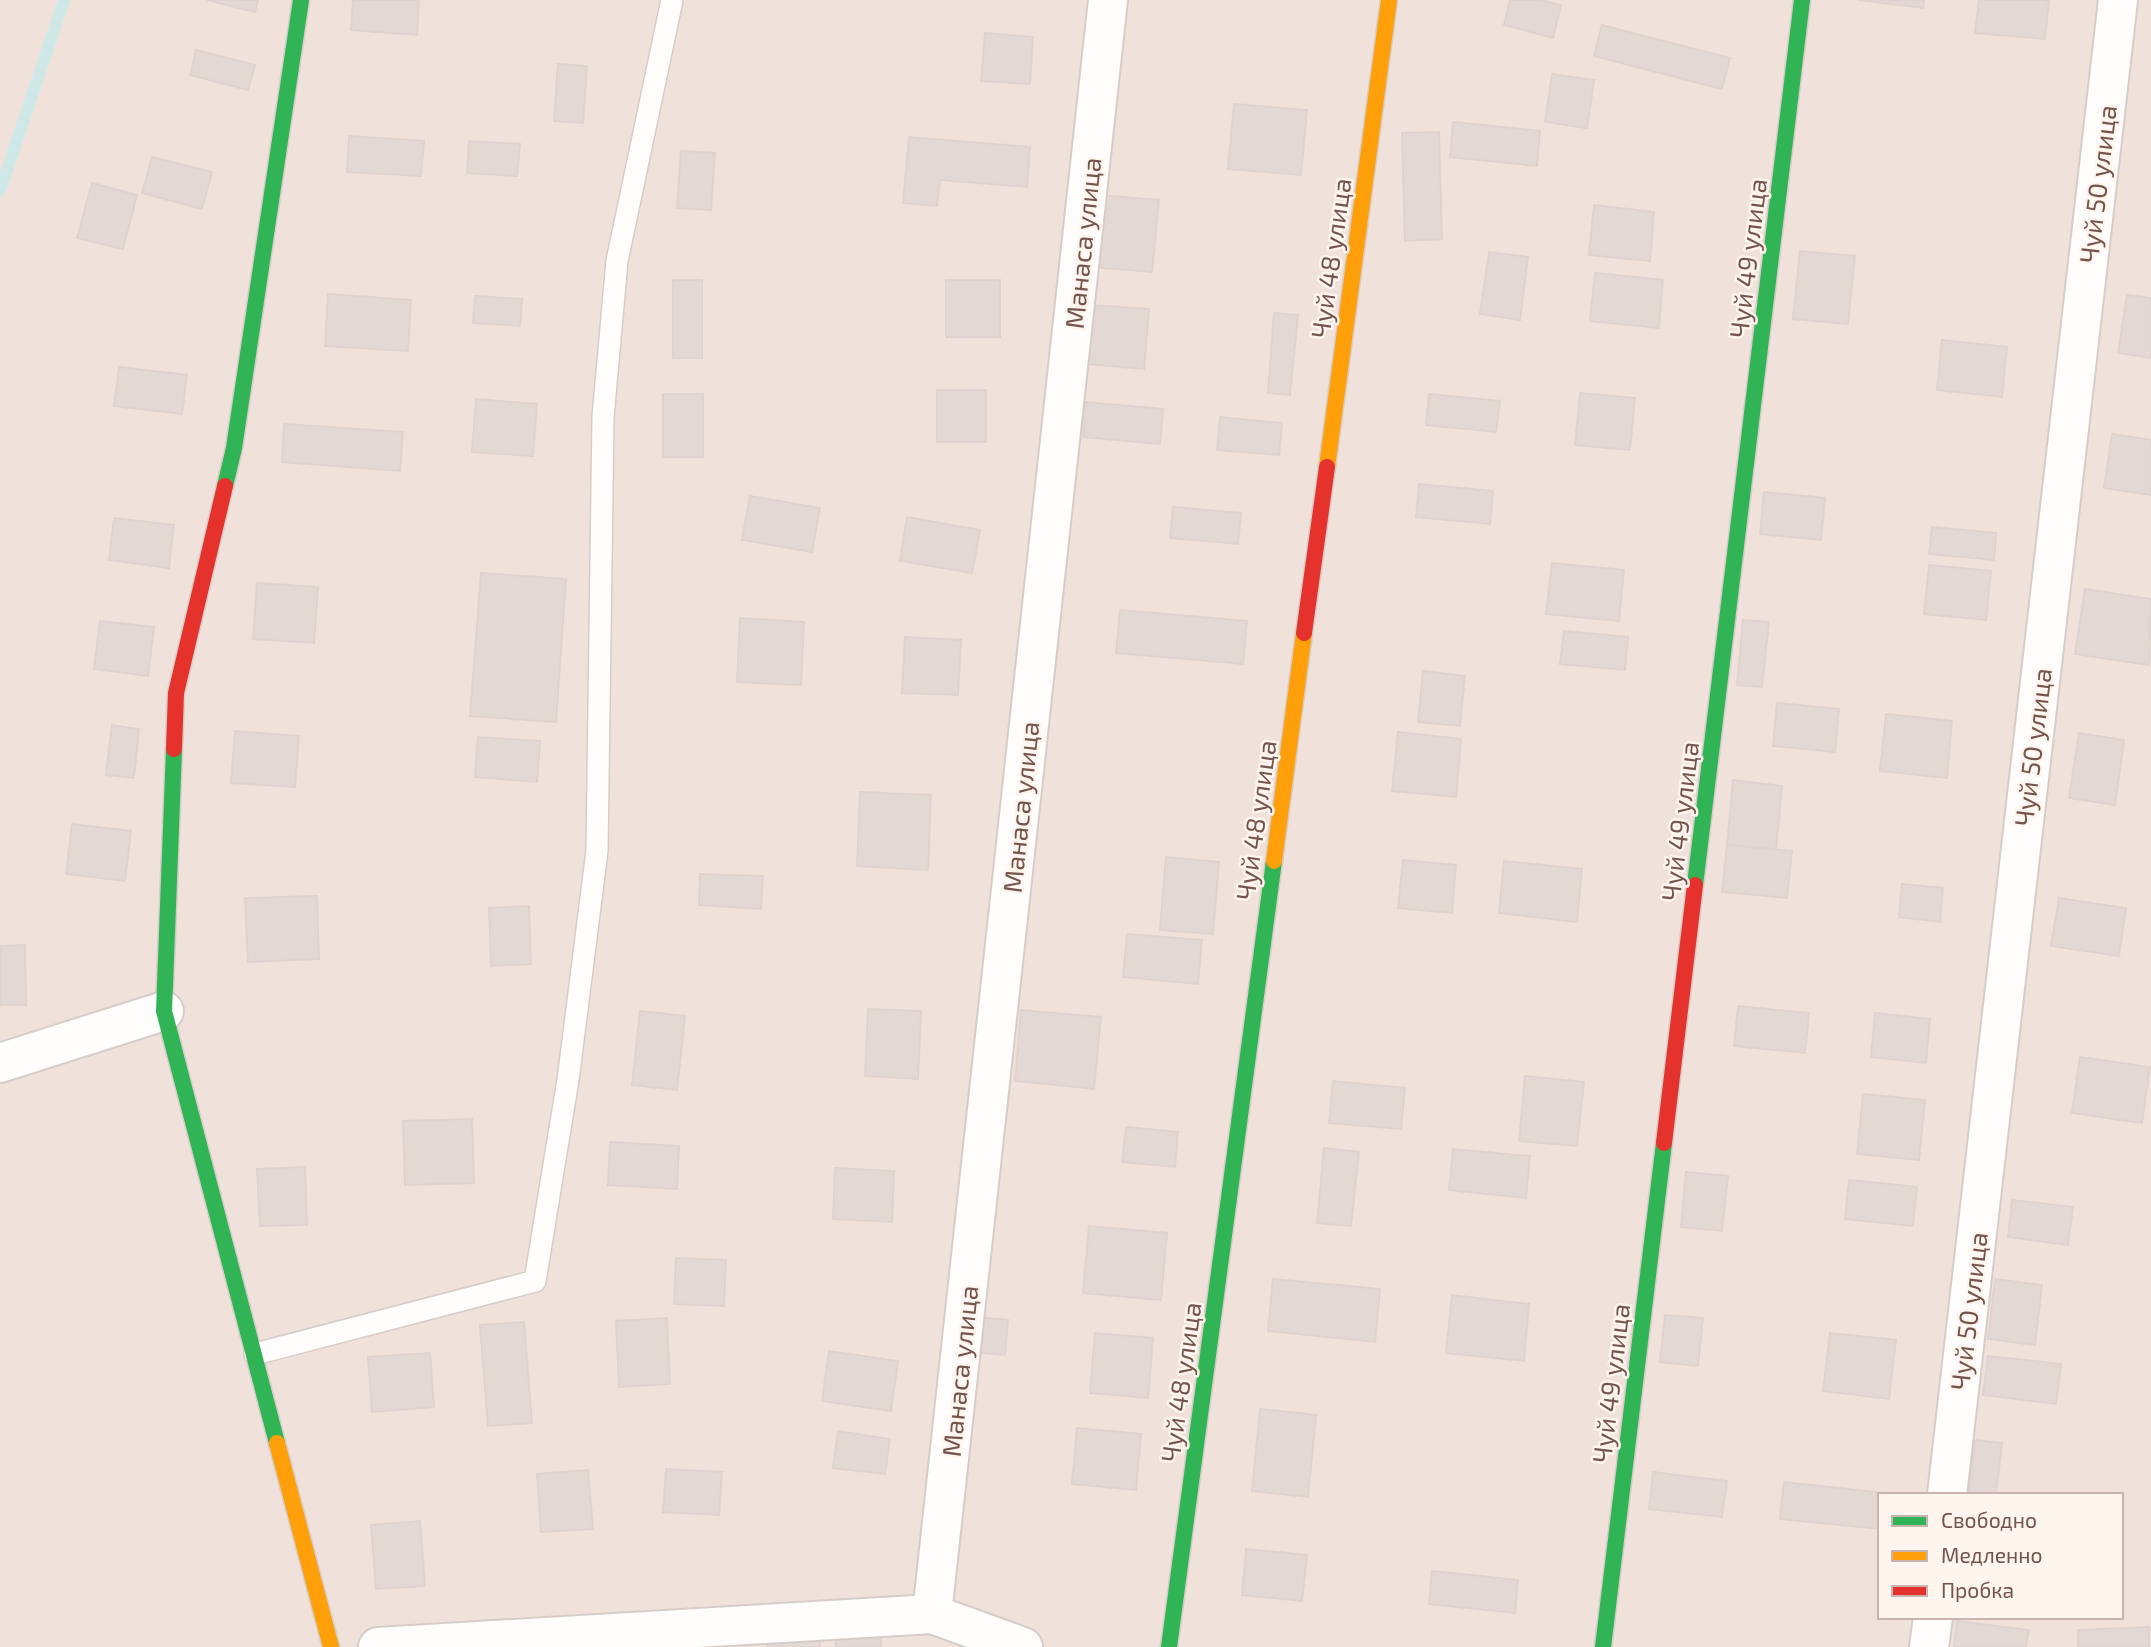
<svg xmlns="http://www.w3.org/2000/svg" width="2151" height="1647" font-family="'Exo 2',sans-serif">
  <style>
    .residential { fill: #f0e2da; fill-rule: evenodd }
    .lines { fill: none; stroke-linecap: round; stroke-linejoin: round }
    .stream { stroke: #cfe8e6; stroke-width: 12 }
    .building { fill: #e3d8d4; stroke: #e0d3cf; stroke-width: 2 }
    .lane-casing { stroke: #d6cdc9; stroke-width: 24 }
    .street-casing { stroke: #d6cdc9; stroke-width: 42 }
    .fast-casing { stroke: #d6ccc8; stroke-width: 19 }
    .slow-casing { stroke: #d6ccc8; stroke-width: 19 }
    .jam-casing { stroke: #d6ccc8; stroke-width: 19 }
    .lane { stroke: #fefdfc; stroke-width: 21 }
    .street { stroke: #fefdfc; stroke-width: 38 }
    .fast { stroke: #30b455; stroke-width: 16 }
    .slow { stroke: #ff9f0a; stroke-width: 16 }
    .jam { stroke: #e5322d; stroke-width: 16 }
    .labels { text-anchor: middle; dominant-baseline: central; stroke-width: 5; stroke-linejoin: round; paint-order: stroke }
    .street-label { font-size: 26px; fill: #74544d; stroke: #fef5ef }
  </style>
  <rect width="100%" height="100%" fill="#f7f1ec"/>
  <!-- residential -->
  <path class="residential" d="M0 0H2151V1647H0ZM1880 1495H2121V1617H1880Z"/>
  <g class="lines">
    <!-- stream -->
    <path class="stream" d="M0 191 64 0"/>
  </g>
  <!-- building -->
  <path class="building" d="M207 0H258L255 12Z
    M353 0H419L417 35 351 30Z
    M1510 0H1542L1561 5 1553 38 1504 25Z
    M1858 0H1924L1923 8Z
    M1979 0H2049L2045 39 1975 33Z
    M1602 25 1730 58 1722 89 1594 56Z
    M985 33 1033 37 1030 84 981 81Z
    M196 50 255 65 248 90 190 75Z
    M558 64 587 66 583 123 554 121Z
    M1552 74 1594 80 1587 128 1545 122Z
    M1234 104 1307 110 1301 175 1228 169Z
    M1453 122 1540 131 1537 166 1450 157Z
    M1439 132 1442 239 1405 241 1402 133Z
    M349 136 424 141 421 176 347 172Z
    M909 137 1030 147 1027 187 940 180 937 206 903 203Z
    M469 141 520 144 517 176 467 173Z
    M681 151 715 153 711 210 677 208Z
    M152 157 212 172 202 209 142 193Z
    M92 183 137 195 123 249 77 238Z
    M1099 195 1159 200 1152 272 1092 267Z
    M1594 205 1654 212 1650 261 1589 255Z
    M1800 251 1855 256 1848 324 1793 319Z
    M1489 252 1528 257 1520 320 1480 314Z
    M1595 273 1663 280 1659 328 1590 321Z
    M673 280H702V358H673Z
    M946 280H1000V337H946Z
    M328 294 411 300 408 351 325 346Z
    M2127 295 2151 298V358L2118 353Z
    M475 296 522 299 520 326 473 323Z
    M1091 305 1149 309 1144 369 1086 364Z
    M1274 313 1298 315 1290 395 1268 393Z
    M1942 340 2007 347 2002 397 1937 390Z
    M119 367 187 375 182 414 114 406Z
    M937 390H986V442H937Z
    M1580 393 1635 398 1630 450 1575 445Z
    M663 394H703V457H663Z
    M1429 394 1500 401 1496 432 1426 425Z
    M476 399 537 404 533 456 472 452Z
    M1086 402 1163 409 1160 444 1083 437Z
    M1220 417 1282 423 1279 455 1217 450Z
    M284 424 403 432 400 471 282 462Z
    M2112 434 2151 440V495L2104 488Z
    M1419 484 1493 491 1490 524 1416 517Z
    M1764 492 1825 498 1821 540 1760 534Z
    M750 496 820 508 812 552 742 540Z
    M1173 507 1241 513 1238 544 1170 538Z
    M907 517 980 530 972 573 900 561Z
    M114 518 174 525 169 568 109 560Z
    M1932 527 1996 533 1994 560 1929 554Z
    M1552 563 1624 570 1619 621 1546 614Z
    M1929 565 1991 571 1986 620 1924 614Z
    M481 573 566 579 556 722 470 716Z
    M257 583 318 587 314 643 253 639Z
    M2085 589 2151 599 2149 665 2075 654Z
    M1120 610 1247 621 1243 664 1116 653Z
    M740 618 804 622 801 685 737 682Z
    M1743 620 1769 622 1762 687 1737 685Z
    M100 621 154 627 148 676 94 669Z
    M1564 631 1628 637 1625 670 1560 664Z
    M905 637 961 640 958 695 902 693Z
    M1423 671 1465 676 1460 726 1418 722Z
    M1777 703 1839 709 1835 752 1773 746Z
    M1886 714 1952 721 1947 778 1880 771Z
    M112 725 139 729 134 778 106 775Z
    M235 731 299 736 295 787 231 783Z
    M1398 732 1461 739 1456 797 1392 791Z
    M2079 733 2124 740 2115 805 2069 798Z
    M478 737 540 741 537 782 475 777Z
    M1733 780 1782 786 1776 849 1727 845Z
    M860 792 931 795 928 870 857 866Z
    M72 824 131 831 125 881 66 874Z
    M1727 845 1792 851 1787 898 1722 892Z
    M1166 857 1219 862 1213 934 1160 930Z
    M1403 860 1456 865 1452 913 1398 908Z
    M1504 861 1582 869 1577 922 1499 913Z
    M700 874 763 876 761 909 699 905Z
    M1902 884 1943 888 1940 922 1899 917Z
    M317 896 319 959 248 962 245 898Z
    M2059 898 2126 908 2119 956 2051 946Z
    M529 906 531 964 491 966 489 908Z
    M1127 934 1202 940 1198 984 1123 977Z
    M25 945 26 1005H0V946Z
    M1738 1006 1809 1013 1805 1053 1734 1046Z
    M868 1009 921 1011 918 1079 865 1076Z
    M1021 1010 1101 1017 1094 1089 1015 1081Z
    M640 1011 685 1016 677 1090 632 1085Z
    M1875 1013 1930 1019 1926 1063 1871 1057Z
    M2080 1057 2150 1067 2142 1123 2072 1113Z
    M1525 1076 1584 1082 1577 1146 1519 1141Z
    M1333 1081 1405 1088 1401 1129 1329 1123Z
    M1863 1094 1925 1100 1919 1160 1857 1154Z
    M472 1119 474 1183 405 1185 403 1121Z
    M1126 1127 1178 1132 1175 1167 1122 1162Z
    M610 1142 679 1146 677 1189 608 1185Z
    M1324 1148 1359 1152 1351 1226 1317 1223Z
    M1453 1149 1530 1156 1526 1198 1449 1190Z
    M305 1167 307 1225 260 1226 257 1169Z
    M835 1168 894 1171 892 1222 833 1219Z
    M1686 1172 1728 1176 1722 1231 1681 1227Z
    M1849 1180 1917 1187 1913 1226 1845 1219Z
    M2012 1200 2073 1207 2068 1245 2008 1237Z
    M1089 1226 1167 1233 1161 1300 1083 1293Z
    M676 1258 726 1260 724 1306 674 1304Z
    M1273 1279 1380 1289 1375 1342 1268 1331Z
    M1995 1279 2042 1285 2035 1345 1988 1339Z
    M1452 1295 1529 1304 1524 1361 1446 1353Z
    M1665 1315 1703 1318 1698 1366 1660 1362Z
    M977 1317 1008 1320 1005 1355 974 1352Z
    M667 1318 670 1384 619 1387 616 1321Z
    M524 1322 532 1423 488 1426 480 1325Z
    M1095 1333 1153 1338 1148 1398 1090 1393Z
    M1830 1333 1896 1340 1889 1399 1823 1391Z
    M829 1351 898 1361 891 1411 822 1401Z
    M430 1353 434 1407 372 1412 368 1357Z
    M1988 1356 2061 1364 2056 1404 1983 1395Z
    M1260 1409 1316 1415 1308 1497 1252 1491Z
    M1077 1428 1141 1434 1136 1490 1072 1484Z
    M838 1431 890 1439 885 1474 833 1468Z
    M1975 1440 2002 1443 1996 1495H1969Z
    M666 1469 722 1472 719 1515 663 1512Z
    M588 1470 593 1529 541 1532 537 1474Z
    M1653 1472 1727 1481 1722 1517 1649 1509Z
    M1784 1482 1885 1493 1880 1495V1529L1780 1519Z
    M420 1521 425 1586 376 1589 371 1525Z
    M1246 1549 1307 1555 1302 1601 1242 1595Z
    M1432 1571 1518 1580 1515 1613 1429 1604Z
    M1957 1621 2029 1630 2026 1647H1954Z
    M2149 1627V1647H2078V1630Z
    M880 1634 881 1647H836L835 1638Z
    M819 1635 820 1647H767L766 1640Z"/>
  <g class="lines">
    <defs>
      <path id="lane" d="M255 1354 535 1281 568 1080 597 851 603 417 617 261 672 0"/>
      <path id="street" d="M0 1063 164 1011
        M1947 1495 2118 0
        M932 1614 1108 0
        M378 1647 932 1614 1023 1647
        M1929 1647 1933 1617"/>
      <path id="fast" d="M225 486 234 448 301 0
        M174 749 164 1011 277 1443
        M1695 885 1802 0
        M1169 1647 1274 861
        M1603 1647 1664 1143"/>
      <path id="slow" d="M1327 467 1389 0
        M1274 861 1304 633
        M277 1443 331 1647"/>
      <path id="jam" d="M1304 633 1327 467
        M174 749 176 693 225 486
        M1664 1143 1695 885"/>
    </defs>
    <!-- lane casing -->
    <use href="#lane" class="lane-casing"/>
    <!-- street casing -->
    <use href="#street" class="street-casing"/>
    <!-- fast casing -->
    <use href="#fast" class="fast-casing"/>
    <!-- slow casing -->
    <use href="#slow" class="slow-casing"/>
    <!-- jam casing -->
    <use href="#jam" class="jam-casing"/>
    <!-- lane -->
    <use href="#lane" class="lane"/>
    <!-- street -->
    <use href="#street" class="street"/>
    <!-- fast -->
    <use href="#fast" class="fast"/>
    <!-- slow -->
    <use href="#slow" class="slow"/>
    <!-- jam -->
    <use href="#jam" class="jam"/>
  </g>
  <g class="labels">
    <!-- street labels -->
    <g class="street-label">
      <text transform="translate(2097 184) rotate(-83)">Чуй 50 улица</text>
      <text transform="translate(1082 243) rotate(-84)">Манаса улица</text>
      <text transform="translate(1330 258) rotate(-82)">Чуй 48 улица</text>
      <text transform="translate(1747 258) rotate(-83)">Чуй 49 улица</text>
      <text transform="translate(2032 747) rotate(-83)">Чуй 50 улица</text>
      <text transform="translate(1020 807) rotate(-84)">Манаса улица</text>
      <text transform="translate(1255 820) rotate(-82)">Чуй 48 улица</text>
      <text transform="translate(1679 821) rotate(-83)">Чуй 49 улица</text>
      <text transform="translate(1968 1311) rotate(-83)">Чуй 50 улица</text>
      <text transform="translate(959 1371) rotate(-84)">Манаса улица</text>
      <text transform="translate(1180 1382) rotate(-82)">Чуй 48 улица</text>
      <text transform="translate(1610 1383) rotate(-83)">Чуй 49 улица</text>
    </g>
  </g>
  <!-- legend -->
  <rect x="1878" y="1493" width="245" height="126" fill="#fef5ef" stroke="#c7b5ae" stroke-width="2"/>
  <rect x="1892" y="1516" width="35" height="10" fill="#30b455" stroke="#c7b5ae" stroke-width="2"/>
  <text x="1941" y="1528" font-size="21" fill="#74544d">Свободно</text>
  <rect x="1892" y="1551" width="35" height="10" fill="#ff9f0a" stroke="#c7b5ae" stroke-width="2"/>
  <text x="1941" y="1563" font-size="21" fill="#74544d">Медленно</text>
  <rect x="1892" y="1586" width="35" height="10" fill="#e5322d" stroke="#c7b5ae" stroke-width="2"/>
  <text x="1941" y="1598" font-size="21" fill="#74544d">Пробка</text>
</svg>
